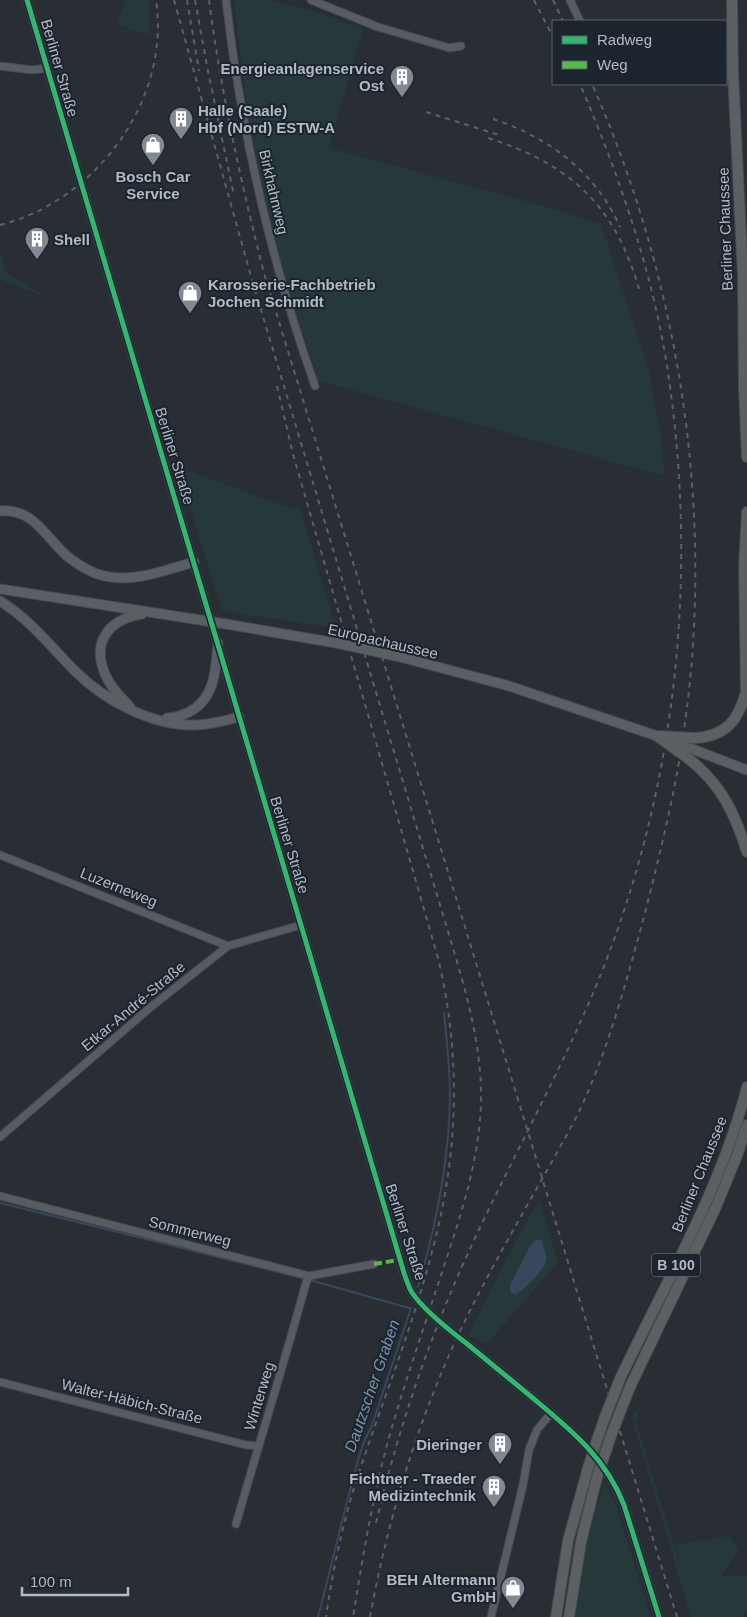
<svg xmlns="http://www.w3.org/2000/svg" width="747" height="1617" font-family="Arial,sans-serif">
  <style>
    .green { fill: #26383a }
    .water { fill: #37485d }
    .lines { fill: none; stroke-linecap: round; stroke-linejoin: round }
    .stream { stroke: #37485d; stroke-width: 2 }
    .minor-casing { stroke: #464a4f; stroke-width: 9 }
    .major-casing { stroke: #464a51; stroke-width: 11 }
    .highway-casing { stroke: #454a4f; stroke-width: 12 }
    .minor { stroke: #585c62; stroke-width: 7 }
    .major { stroke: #5a5f64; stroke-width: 9 }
    .highway { stroke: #5c6062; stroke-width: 10 }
    .rail { stroke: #5c6066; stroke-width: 2; stroke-dasharray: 5 5; stroke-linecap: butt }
    .major-bridge-casing { stroke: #464a51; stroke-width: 11; stroke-linecap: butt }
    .highway-bridge-casing { stroke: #454a4f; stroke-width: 12; stroke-linecap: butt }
    .major-bridge { stroke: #5a5f64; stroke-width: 9 }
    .highway-bridge { stroke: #5c6062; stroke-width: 10 }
    .quiet { stroke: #58b947; stroke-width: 4; stroke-dasharray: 8 4; stroke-linecap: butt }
    .cycleway-casing { stroke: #1c242e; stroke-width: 8 }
    .cycleway { stroke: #33b770; stroke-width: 5 }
    .labels { text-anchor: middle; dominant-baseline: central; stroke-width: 4; stroke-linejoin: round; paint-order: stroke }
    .shield { fill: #1c242e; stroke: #858d98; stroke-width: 1 }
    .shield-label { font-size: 14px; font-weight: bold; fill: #b2bac5 }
    .street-label { font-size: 15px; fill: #b2bac5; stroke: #1c242e }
    .poi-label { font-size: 15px; font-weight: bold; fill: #b2bac5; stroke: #1c242e; text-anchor: end }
    .water-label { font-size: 16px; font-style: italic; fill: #7c91ab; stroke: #1c242e }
  </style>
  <rect width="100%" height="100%" fill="#282e34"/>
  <!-- green -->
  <path class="green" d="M125 0H149L150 36 116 24Z
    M234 0H271L314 11 363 29 329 148 551 208 601 224 648 366 661 436 665 476 318 381 273 238 248 120Z
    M0 249 6 273 49 298 0 280Z
    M178 469 187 470 289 508 300 509 336 628 222 611Z
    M539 1199 558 1262 487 1344 468 1336 504 1264Z
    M641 1406 636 1422 684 1577 675 1545 729 1536 739 1550 721 1576H747V1611L743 1617H691L631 1416Z
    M604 1482 615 1503 651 1617H575L584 1556 596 1504 599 1502Z"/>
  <!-- water -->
  <path class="water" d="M537 1239 542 1241C543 1247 547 1254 546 1260 545 1271 523 1290 515 1295L510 1291V1285L530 1246Z"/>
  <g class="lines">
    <!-- stream -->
    <path class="stream" d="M0 1203 306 1279
      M310 1280 409 1308
      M418 1287C436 1226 449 1161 450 1097 450 1069 447 1041 444 1013
      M318 1617C330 1572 340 1527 352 1483 357 1464 361 1445 371 1428L411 1308"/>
    <defs>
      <path id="minor" d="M27 0 404 1273C406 1279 408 1285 411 1291 422 1309 449 1330 466 1343 489 1362 511 1380 534 1399 571 1430 606 1458 624 1505L659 1617
        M226 0C241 132 271 261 315 386
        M311 0 378 27 443 46 449 48 461 46
        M570 0 580 21
        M0 66 32 70 47 68
        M0 855 228 946
        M0 1137 152 1006 228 946 301 925
        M0 1196 309 1276 374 1264
        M0 1382 246 1445 258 1446
        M236 1524C259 1443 284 1364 306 1283L309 1276
        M491 1617 523 1485 529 1450 537 1430 551 1413"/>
      <path id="major" d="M0 511C34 508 45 537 67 556 77 564 91 573 104 576 134 583 165 570 194 562
        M0 589 194 619
        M0 601C32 621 49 645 75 671 104 700 152 726 194 725 209 725 224 721 239 717
        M226 624 336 643
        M404 658 509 686 657 736
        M130 707C123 699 113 690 108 680 90 646 105 620 142 614
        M167 718C176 718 181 716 189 712 215 699 216 669 218 643
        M692 749 747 770"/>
      <path id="highway" d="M732 0 733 73 743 276 744 388 747 457
        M695 738C726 736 738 721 746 692L744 566 747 512
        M689 759C722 785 735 814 747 852
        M620 1379C665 1283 721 1190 747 1087
        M630 1387 716 1207 738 1153 747 1125
        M597 1440 605 1417
        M606 1451 612 1433
        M556 1617 568 1541 588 1468
        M569 1617 581 1542 597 1477"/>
    </defs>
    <!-- minor casing -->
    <use href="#minor" class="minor-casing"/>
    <!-- major casing -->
    <use href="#major" class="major-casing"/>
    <!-- highway casing -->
    <use href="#highway" class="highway-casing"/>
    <!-- minor -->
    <use href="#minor" class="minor"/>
    <!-- major -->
    <use href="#major" class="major"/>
    <!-- highway -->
    <use href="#highway" class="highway"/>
    <!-- rail -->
    <path class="rail" d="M174 0 252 280 456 958C470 1006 482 1053 481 1103 479 1161 461 1215 443 1269 427 1318 410 1367 395 1417 375 1482 364 1550 353 1617
      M187 0 199 71
      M195 0 208 71 234 196
      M209 0C221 92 241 183 264 273L677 1617
      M534 0 553 37
      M553 0 563 21
      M426 112 499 135
      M493 119C548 137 596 172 620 227
      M488 138C570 164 615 205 639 289
      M0 225C96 201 171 100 156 0
      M277 386 293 454 438 958C460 1050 459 1144 436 1236 415 1323 380 1406 353 1491 341 1532 332 1575 326 1617
      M376 1523C398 1430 429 1338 469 1251 508 1166 554 1084 591 998 676 799 700 579 667 366 652 270 618 173 580 84
      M370 1617C388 1518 418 1420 461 1329 496 1256 539 1187 577 1116 609 1049 627 979 646 909 662 845 678 781 686 715 714 504 678 278 592 84"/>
    <defs>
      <path id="major-bridge" d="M194 619 226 624
        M336 643 404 658
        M664 739 692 749"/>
      <path id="highway-bridge" d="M657 736 689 759
        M658 736 695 738
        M605 1417 620 1379
        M612 1433 630 1387
        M588 1468 597 1440
        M597 1477 606 1451"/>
    </defs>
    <!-- major-bridge casing -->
    <use href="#major-bridge" class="major-bridge-casing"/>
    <!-- highway-bridge casing -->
    <use href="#highway-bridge" class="highway-bridge-casing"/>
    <!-- major-bridge -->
    <use href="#major-bridge" class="major-bridge"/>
    <!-- highway-bridge -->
    <use href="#highway-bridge" class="highway-bridge"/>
    <!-- quiet -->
    <path class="quiet" d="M374 1264 399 1260"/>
    <defs>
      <path id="cycleway" d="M27 0 404 1273C406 1279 408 1285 411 1291 422 1309 449 1330 466 1343 489 1362 511 1380 534 1399 571 1430 606 1458 624 1505L659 1617"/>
    </defs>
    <!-- cycleway casing -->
    <use href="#cycleway" class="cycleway-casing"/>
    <!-- cycleway -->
    <use href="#cycleway" class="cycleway"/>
  </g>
  <!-- icons -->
  <defs>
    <symbol id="building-pin" viewBox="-11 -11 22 30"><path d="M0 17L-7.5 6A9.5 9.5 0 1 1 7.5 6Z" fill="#828992" stroke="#1c242e"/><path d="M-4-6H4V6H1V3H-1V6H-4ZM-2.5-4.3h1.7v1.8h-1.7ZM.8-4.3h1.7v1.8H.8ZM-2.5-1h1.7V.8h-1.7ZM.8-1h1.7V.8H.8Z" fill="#fff"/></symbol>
    <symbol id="shop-pin" viewBox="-11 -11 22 30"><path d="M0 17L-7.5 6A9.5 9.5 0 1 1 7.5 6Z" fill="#828992" stroke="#1c242e"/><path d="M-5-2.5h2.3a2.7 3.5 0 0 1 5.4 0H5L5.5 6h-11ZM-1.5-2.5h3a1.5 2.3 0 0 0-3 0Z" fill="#fff"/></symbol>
  </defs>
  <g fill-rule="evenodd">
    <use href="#building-pin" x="388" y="63" width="28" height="38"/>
    <use href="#building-pin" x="167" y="105" width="28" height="38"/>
    <use href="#shop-pin" x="139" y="131" width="28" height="38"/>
    <use href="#building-pin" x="23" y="225" width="28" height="38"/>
    <use href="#shop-pin" x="176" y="279" width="28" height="38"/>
    <use href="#building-pin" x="486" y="1430" width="28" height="38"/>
    <use href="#building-pin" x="480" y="1473" width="28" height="38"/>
    <use href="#shop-pin" x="499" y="1574" width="28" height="38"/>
  </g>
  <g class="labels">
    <!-- shield labels -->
    <rect class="shield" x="652" y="1253.5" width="48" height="23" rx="4"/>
    <g class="shield-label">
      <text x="676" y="1265">B 100</text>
    </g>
    <!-- street labels -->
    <g class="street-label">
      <text transform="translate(60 68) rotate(74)">Berliner Straße</text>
      <text transform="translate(274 192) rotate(77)">Birkhahnweg</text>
      <text transform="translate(725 229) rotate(-92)">Berliner Chaussee</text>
      <text transform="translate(175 456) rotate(73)">Berliner Straße</text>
      <text transform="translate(383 641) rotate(13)">Europachaussee</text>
      <text transform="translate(290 845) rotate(73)">Berliner Straße</text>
      <text transform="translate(119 887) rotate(22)">Luzerneweg</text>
      <text transform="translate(133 1006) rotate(-40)">Etkar-André-Straße</text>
      <text transform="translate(699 1174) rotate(-68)">Berliner Chaussee</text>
      <text transform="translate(190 1231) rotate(14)">Sommerweg</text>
      <text transform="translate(406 1232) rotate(72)">Berliner Straße</text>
      <text transform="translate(259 1396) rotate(-73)">Winterweg</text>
      <text transform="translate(132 1401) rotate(14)">Walter-Häbich-Straße</text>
    </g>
    <!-- poi labels -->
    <g class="poi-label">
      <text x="384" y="68">Energieanlagenservice<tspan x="384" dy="17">Ost</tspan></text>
      <text x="198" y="110" text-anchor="start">Halle (Saale)<tspan x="198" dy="17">Hbf (Nord) ESTW-A</tspan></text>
      <text x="153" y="176" text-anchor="middle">Bosch Car<tspan x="153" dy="17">Service</tspan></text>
      <text x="54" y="239" text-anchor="start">Shell</text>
      <text x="208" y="284" text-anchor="start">Karosserie-Fachbetrieb<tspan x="208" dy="17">Jochen Schmidt</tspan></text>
      <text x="482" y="1444">Dieringer</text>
      <text x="476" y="1478">Fichtner - Traeder<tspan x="476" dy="17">Medizintechnik</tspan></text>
      <text x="496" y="1579">BEH Altermann<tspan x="496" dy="17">GmbH</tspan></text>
    </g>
    <!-- water labels -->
    <g class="water-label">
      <text transform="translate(372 1386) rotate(-71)">Dautzscher Graben</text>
    </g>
  </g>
  <!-- legend -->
  <rect x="552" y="20" width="175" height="65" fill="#1c242e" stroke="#58606a"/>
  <rect x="562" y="36" width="25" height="8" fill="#33b770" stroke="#58606a"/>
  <text x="597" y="45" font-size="15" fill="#b2bac5">Radweg</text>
  <rect x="562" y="61" width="25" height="8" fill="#58b947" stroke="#58606a"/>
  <text x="597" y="70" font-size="15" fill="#b2bac5">Weg</text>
  <!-- scale -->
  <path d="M22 1587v8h106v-8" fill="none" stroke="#b2bac5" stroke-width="2.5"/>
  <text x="30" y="1587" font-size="15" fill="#b2bac5" stroke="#1c242e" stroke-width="4" paint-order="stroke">100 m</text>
</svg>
